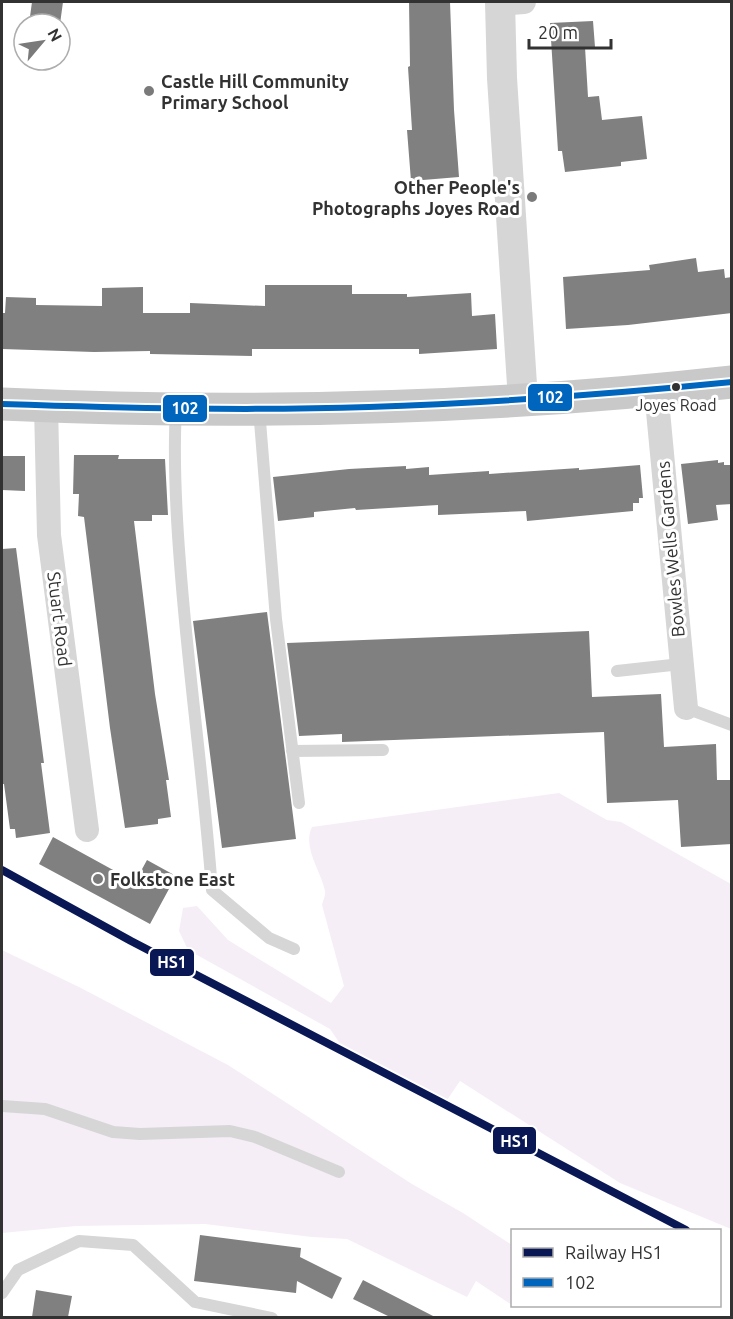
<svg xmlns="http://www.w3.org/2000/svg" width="733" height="1319" font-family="Ubuntu,sans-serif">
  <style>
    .green { fill: #f6eef6 }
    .building { fill: #808080 }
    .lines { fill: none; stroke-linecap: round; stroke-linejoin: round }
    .service { stroke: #d6d6d6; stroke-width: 12 }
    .minor { stroke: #d6d6d6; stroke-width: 24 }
    .tertiary { stroke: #d6d6d6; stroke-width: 30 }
    .primary { stroke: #c9c9c9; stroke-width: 33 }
    .bus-1-casing { stroke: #fff; stroke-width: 10 }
    .bus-1 { stroke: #0065bd; stroke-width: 6 }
    .rail-1-casing { stroke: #fff; stroke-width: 12 }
    .rail-1 { stroke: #091855; stroke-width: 8 }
    .poi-dot { fill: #7a7a7a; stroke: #fff; stroke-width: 2 }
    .bus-dot { fill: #323232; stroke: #fff; stroke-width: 2 }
    .labels { text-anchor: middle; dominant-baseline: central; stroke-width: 6; stroke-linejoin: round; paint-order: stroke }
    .bus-label { font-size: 16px; fill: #323232; stroke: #fff }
    .poi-label { font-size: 18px; font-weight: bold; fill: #323232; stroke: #fff; text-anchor: start }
    .street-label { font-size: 18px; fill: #323232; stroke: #fff }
    .line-badge { stroke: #fff; stroke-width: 2 }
    .badge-label { font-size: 16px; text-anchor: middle; font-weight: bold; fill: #fff }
  </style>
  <rect width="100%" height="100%" fill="#fff"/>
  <!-- green -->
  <path class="green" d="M559 793 607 820 621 822 731 884V1229L620 1183 460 1081 447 1100 341 1045 330 1029 188 950 179 931 183 908 197 906 228 940 331 1003 344 986 322 905C323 900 326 895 325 891 321 871 302 847 312 827Z
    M2 950 79 987 228 1065 412 1184 463 1213 512 1245V1305L476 1281 467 1297 347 1239 312 1237 205 1224 76 1226 2 1233Z"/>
  <!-- building -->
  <path class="building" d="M32 2H63L60 24H29Z
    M450 2 454 110 459 177 411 181 407 130H412L408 67 410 66 409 3Z
    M593 21 595 47H585L588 97 599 96 602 120 642 116 647 159 621 162V166L565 172 562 151H558L550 23Z
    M696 258 698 272 724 269 725 278 732 277V313L628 325 566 329 563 277 650 270 649 265Z
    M265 285H352V294H407V297L471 293 472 316 495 314 497 349 419 354V349H252V356L150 354V351L94 352 2 349V313H5L6 297 36 298V305L102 306V288L143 287V313H190V303L265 306Z
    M74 455H119L118 459H165L168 515H152V521H134L155 694 169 780H166L171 817 158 819V824L125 828 110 728 84 517 78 516 79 494H73Z
    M2 456H25V491L2 490Z
    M718 460V463L724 462V465H732V504L716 505 718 520 688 524 681 464Z
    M640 465 643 498H639V503H633V511L527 521 526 511 438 515V505L356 510 355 508 314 512V517L278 521 273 477 349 469 406 466V469L429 467V475L489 471V474L579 468V470Z
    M16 548 44 763H41L50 833 16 838 15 829H10L4 784H2V549Z
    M267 612 296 839 222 848 193 621Z
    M589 631 592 697 661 694 664 747 716 744 717 780H732V844L681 847 678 800 607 803 604 732 342 742V734L299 736 287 643Z
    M53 837 135 882 147 860 176 876 150 924 39 864Z
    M200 1235 301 1248 300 1257 342 1278 332 1299 297 1281 296 1293 194 1281Z
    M363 1280 435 1317H390L353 1299Z
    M36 1290 72 1296 68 1317H32Z"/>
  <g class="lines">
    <!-- service -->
    <path class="service" d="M176 409C173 460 176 512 180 563 188 672 204 781 212 890L269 938 294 949
      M259 409 276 619 299 803
      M617 671 681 664
      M686 708 732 725
      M292 751 383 750
      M2 1106 45 1109 113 1132 140 1134 230 1131 255 1137 339 1172
      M2 1293 18 1270 79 1241 133 1245 195 1302 272 1318"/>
    <!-- minor -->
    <path class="minor" d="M500 4 524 2
      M656 390 686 708
      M46 406 49 535 87 830"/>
    <!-- tertiary -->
    <path class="tertiary" d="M500 2 502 78 523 400"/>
    <!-- primary -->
    <path class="primary" d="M2 404C245 415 490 409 732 382"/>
    <defs>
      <path id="bus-1" d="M2 404C124 408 247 411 369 407 491 403 611 394 732 382"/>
    </defs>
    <!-- bus-1 casing -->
    <use href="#bus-1" class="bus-1-casing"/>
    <!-- bus-1 -->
    <use href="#bus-1" class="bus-1"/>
    <defs>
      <path id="rail-1" d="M2 870 131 941 686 1230"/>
    </defs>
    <!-- rail-1 casing -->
    <use href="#rail-1" class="rail-1-casing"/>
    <!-- rail-1 -->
    <use href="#rail-1" class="rail-1"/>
  </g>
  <!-- markers -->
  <g class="poi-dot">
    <circle cx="149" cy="91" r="6"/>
    <circle cx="532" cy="197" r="6"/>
    <circle cx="98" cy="879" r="6"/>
  </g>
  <circle class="bus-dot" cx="676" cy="387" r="5"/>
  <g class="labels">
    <!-- bus labels -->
    <g class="bus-label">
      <text x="676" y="405">Joyes Road</text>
    </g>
    <!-- poi labels -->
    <g class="poi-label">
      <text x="161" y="81">Castle Hill Community<tspan x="161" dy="21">Primary School</tspan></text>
      <text x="520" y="187" text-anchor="end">Other People's<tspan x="520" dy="21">Photographs Joyes Road</tspan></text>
      <text x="110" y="879">Folkstone East</text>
    </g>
    <!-- street labels -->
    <g class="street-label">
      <text transform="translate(670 549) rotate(-95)">Bowles Wells Gardens</text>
      <text transform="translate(60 619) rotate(83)">Stuart Road</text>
    </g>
  </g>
  <g class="line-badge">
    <rect x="527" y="383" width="46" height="29" rx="6" fill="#0065bd"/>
    <rect x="162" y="394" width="46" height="29" rx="6" fill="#0065bd"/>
    <rect x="149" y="948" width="46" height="29" rx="6" fill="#091855"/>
    <rect x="492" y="1126" width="45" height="29" rx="6" fill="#091855"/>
  </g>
  <g class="badge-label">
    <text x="550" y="403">102</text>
    <text x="185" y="414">102</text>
    <text x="172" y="968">HS1</text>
    <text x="515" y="1147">HS1</text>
  </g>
  <!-- border -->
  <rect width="733" height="1319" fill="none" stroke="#323232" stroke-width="6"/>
  <!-- legend -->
  <rect x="511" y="1229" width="210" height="78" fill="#ffffff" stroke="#adadad" stroke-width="1.5"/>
  <rect x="523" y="1248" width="30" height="9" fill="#091855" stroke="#adadad" stroke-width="1.5"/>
  <text x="565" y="1259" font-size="18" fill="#323232">Railway HS1</text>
  <rect x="523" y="1278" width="30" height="9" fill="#0065bd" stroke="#adadad" stroke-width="1.5"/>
  <text x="565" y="1289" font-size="18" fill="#323232">102</text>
  <!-- north arrow -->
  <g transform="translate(42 42) rotate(61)"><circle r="28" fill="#ffffff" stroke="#adadad" stroke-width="1.5"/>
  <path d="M0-4.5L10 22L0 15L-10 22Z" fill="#7a7a7a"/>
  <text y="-9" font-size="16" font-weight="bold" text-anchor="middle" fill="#323232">N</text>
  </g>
  <!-- scale -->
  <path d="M529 39v9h82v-9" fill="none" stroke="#323232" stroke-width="3"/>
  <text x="538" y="39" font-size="18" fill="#323232" stroke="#ffffff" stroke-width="4.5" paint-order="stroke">20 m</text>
</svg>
